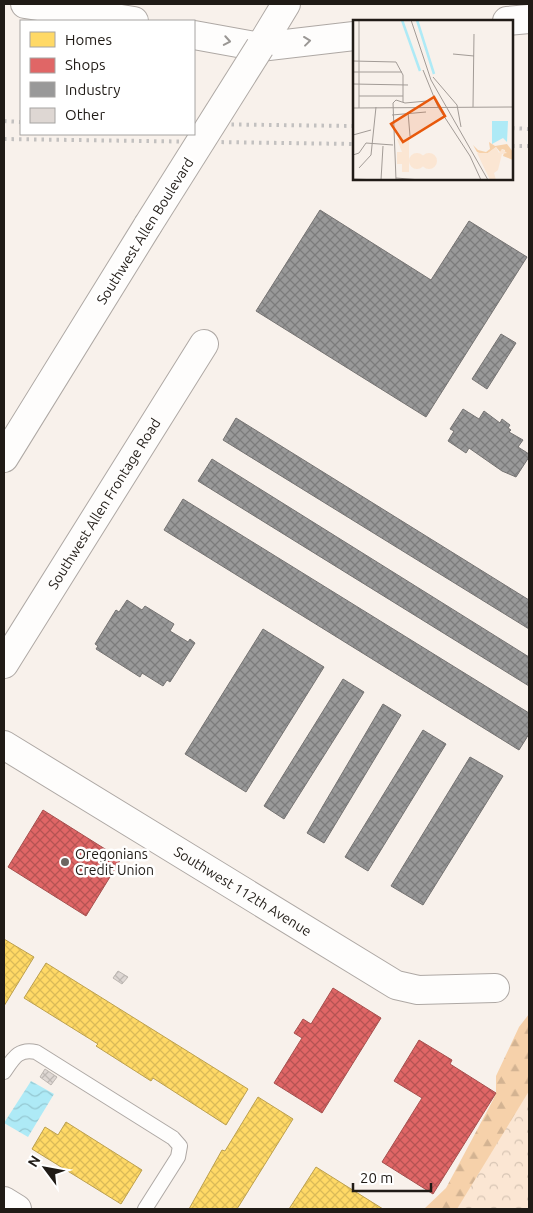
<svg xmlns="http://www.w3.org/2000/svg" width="533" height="1213" font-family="Ubuntu,sans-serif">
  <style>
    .forest { fill: url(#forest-firs) }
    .park { fill: url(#park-crowns) }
    .water { fill: url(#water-waves) }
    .homes { fill: url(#homes-cross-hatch); stroke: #bca04e }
    .shops { fill: url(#shops-cross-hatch); stroke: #a6504e }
    .industry { fill: url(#industry-cross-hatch); stroke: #757372 }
    .building { fill: url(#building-cross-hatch); stroke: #bcb6b1 }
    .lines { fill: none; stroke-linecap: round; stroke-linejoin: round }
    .lane-casing { stroke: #aea8a4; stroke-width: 16 }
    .street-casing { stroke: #aea8a4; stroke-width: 30 }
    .secondary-casing { stroke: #aea8a4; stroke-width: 30 }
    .highway-casing { stroke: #aea8a4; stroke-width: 30 }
    .lane { stroke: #fefdfc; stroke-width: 14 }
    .street { stroke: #fefdfc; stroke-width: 28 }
    .secondary { stroke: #fefdfc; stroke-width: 28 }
    .highway { stroke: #fefdfc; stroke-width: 28 }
    .rail { stroke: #c3c1c0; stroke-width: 4; stroke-dasharray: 2.5 5; stroke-linecap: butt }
    .secondary-bridge-casing { stroke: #aea8a4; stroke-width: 30; stroke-linecap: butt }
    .secondary-bridge { stroke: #fefdfc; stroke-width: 28 }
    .oneway { stroke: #9a9794 }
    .poi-dot { fill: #6c6661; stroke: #fff; stroke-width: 2 }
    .labels { text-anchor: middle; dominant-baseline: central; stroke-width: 5; stroke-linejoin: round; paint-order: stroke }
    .street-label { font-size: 14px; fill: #201b16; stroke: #fff }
    .poi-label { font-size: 14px; fill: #201b16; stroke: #fff; text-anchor: start }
    .inset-river { fill: none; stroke: #aeeaf6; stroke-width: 2.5 }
    .inset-road { fill: none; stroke: #a29b96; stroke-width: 1 }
    .view { fill: #e8590c; fill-opacity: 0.15; stroke: #e8590c; stroke-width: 2.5 }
    .inset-edge { fill: none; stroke: #201b16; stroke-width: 2.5 }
  </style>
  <defs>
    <pattern id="forest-firs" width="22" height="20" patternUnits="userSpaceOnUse" patternTransform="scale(1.25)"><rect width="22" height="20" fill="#f6d1aa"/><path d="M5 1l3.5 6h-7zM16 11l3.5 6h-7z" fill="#d3b392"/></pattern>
    <pattern id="park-crowns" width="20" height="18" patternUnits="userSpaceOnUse" patternTransform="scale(1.25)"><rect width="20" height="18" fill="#fbe6d3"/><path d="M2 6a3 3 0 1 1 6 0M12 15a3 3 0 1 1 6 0" fill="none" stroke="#d7c5b4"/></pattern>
    <pattern id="water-waves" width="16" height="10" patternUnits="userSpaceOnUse" patternTransform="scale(1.25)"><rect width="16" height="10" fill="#aeeaf6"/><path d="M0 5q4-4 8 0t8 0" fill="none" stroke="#95c8d2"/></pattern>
    <pattern id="homes-cross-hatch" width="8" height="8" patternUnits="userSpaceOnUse" patternTransform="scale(1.25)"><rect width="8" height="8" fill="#ffd966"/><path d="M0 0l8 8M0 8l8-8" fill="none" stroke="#daba58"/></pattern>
    <pattern id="shops-cross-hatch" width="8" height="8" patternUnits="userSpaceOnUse" patternTransform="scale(1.25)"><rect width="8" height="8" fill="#e06666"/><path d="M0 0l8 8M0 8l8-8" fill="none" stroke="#b55353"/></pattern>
    <pattern id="industry-cross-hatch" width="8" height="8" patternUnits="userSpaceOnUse" patternTransform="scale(1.25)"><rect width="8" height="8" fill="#999"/><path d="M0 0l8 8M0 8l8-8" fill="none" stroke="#7c7c7c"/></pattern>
    <pattern id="building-cross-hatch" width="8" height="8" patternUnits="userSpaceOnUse" patternTransform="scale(1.25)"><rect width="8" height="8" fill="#ded7d3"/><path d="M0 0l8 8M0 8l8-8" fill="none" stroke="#beb8b4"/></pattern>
  </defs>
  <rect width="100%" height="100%" fill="#f8f1eb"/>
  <!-- forest -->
  <path class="forest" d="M529 1014V1209H424L446 1188 493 1100 496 1093V1076L519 1027Z"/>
  <!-- park -->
  <path class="park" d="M529 1091V1209H457Z"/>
  <!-- water -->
  <path class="water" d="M31 1081 54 1094 28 1137 4 1123Z"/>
  <!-- homes -->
  <path class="homes" d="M4 939 34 957 4 1006Z
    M46 963 248 1089 226 1125 153 1078 151 1081 96 1046 98 1044 24 998Z
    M258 1097 293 1119 237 1209H189L222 1150 225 1151Z
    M66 1122 142 1170 121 1204 32 1149 45 1127 58 1135Z
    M316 1167 383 1209H289Z"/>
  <!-- shops -->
  <path class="shops" d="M43 810 121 859 86 916 8 867Z
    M333 988 381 1018 322 1113 274 1083 302 1038 294 1033 303 1019 311 1024Z
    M419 1040 452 1060 450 1064 496 1093 433 1194 382 1162 422 1098 394 1081Z"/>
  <!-- industry -->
  <path class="industry" d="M320 210 431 280 469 221 527 257 426 417 256 311Z
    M501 334 516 343 487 389 472 379Z
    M463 409 479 419 484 411 500 423 502 419 510 425 508 428 511 430 509 432 523 440 518 447 529 454V457L516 477 502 471 469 448 466 453 448 441 454 431 450 429Z
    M236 418 529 600V629L223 440Z
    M212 459 529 657V686L198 481Z
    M183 499 529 713V734L519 750 164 530Z
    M127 600 142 610 145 606 174 624 170 631 188 642 190 639 195 643 170 682 167 680 163 686 142 673 140 677 96 649 98 646 95 644 116 610 119 612Z
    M263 629 324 667 246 792 185 754Z
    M343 679 364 692 284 819 264 806Z
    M383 704 401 715 324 843 307 833Z
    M423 730 446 744 368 871 345 857Z
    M470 757 503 776 423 905 391 886Z"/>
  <!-- building -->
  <path class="building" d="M118 971 128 977 122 984 113 978Z
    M45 1069 57 1077 51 1085 40 1077Z"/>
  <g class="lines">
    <defs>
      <path id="lane" d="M4 1072C13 1059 18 1048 36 1052L173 1138 180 1146 178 1157 145 1209"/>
      <g id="street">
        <path id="s1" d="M4 664 204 344"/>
        <path id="s2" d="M4 745 396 985 418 990 495 988"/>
        <path d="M4 1201 17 1209"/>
      </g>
      <path id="secondary" d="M260 47 286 4
        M4 458 148 225"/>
      <path id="highway" d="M25 4 134 21
        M507 21 529 19
        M194 35 260 47 354 36"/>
    </defs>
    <!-- lane casing -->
    <use href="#lane" class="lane-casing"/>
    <!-- street casing -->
    <use href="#street" class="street-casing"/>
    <!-- secondary casing -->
    <use href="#secondary" class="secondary-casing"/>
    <!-- highway casing -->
    <use href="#highway" class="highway-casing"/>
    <!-- lane -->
    <use href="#lane" class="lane"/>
    <!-- street -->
    <use href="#street" class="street"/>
    <!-- secondary -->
    <use href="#secondary" class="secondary"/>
    <!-- highway -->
    <use href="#highway" class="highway"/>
    <!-- rail -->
    <path class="rail" d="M4 121 21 122
      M194 124 354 126
      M512 128 529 129
      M4 139 354 144
      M512 146H529"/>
    <defs>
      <path id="secondary-bridge" d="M148 225 260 47"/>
    </defs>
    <!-- secondary-bridge casing -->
    <use href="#secondary-bridge" class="secondary-bridge-casing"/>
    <!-- secondary-bridge -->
    <use href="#secondary-bridge" class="secondary-bridge"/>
  </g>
  <!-- one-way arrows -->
  <defs><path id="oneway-chevron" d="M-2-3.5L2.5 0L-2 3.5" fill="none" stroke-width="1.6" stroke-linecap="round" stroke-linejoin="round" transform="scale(1.25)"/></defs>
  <g class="oneway">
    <use href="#oneway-chevron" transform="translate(227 41) rotate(10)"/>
    <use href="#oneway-chevron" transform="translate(307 41) rotate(-7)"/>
  </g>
  <!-- markers -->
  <circle class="poi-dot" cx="65" cy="862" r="5"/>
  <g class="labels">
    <!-- street labels -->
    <g class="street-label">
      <text transform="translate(145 231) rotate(-58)">Southwest Allen Boulevard</text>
      <text stroke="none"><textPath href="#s1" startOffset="189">Southwest Allen Frontage Road</textPath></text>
      <text stroke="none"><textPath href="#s2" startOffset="280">Southwest 112th Avenue</textPath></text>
    </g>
    <!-- poi labels -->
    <g class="poi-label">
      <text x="75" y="854">Oregonians<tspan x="75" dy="16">Credit Union</tspan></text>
    </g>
  </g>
  <!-- overview -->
  <g transform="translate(353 20)">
    <rect width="160" height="160" fill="#f8f1eb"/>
    <path d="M136 122 142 126 154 124 160 132V140L150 136 152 130 149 129 148 133 143 127 135 133 129 134 124 132 120 125 125 130 133 132 137 129Z" fill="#f6d1aa"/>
    <path d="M143 127 146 133 149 129 154 133 149 134 145 150 141 153 143 160H137L124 133H135Z" fill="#fbe6d3"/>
    <path d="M44 119H56V152H49V144H44V132H49Z" fill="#fbe6d3"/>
    <path d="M68 141a8 8 0 1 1 16 0a8 8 0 1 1-16 0ZM56 141a8 8 0 1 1 16 0a8 8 0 1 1-16 0Z" fill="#fbe6d3"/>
    <path d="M139 101H155L154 122 150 118 139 124Z" fill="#aeeaf6"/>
    <path class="inset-river" d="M49 0 67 51M64 0 81 54"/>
    <path class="inset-road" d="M58 0 78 60 135 160M100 34 121 36M0 41 43 42 50 55V82M70 50 85 87 117 136 128 160M0 52H49M80 57 104 85 108 107M0 64 55 65M6 76H50M120 87 121 14M0 88 160 87M6 88V0M55 92 57 116M39 95 73 92M0 115 18 110M0 135 6 133 13 123 40 125M6 148 18 135 23 87M43 158 68 160M0 159 27 160M28 160 30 126M43 160 40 83 43 80 52 83 74 81"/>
    <path class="view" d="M81 77 92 96 50 122 38 104Z"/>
    <rect width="160" height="160" class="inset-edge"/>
  </g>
  <!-- border -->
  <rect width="533" height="1213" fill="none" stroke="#201b16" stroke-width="10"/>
  <!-- legend -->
  <rect x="20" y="20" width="175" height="115" fill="#ffffff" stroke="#a6a4a2"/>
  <rect x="30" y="32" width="25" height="15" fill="#ffd966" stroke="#a6a4a2"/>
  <text x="65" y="45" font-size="15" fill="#201b16">Homes</text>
  <rect x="30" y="58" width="25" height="15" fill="#e06666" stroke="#a6a4a2"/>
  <text x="65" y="70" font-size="15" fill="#201b16">Shops</text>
  <rect x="30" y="82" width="25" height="15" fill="#999999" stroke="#a6a4a2"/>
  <text x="65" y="95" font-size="15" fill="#201b16">Industry</text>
  <rect x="30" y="108" width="25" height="15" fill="#ded7d3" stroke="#a6a4a2"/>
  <text x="65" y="120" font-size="15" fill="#201b16">Other</text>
  <!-- north arrow -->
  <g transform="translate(45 1168) rotate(302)" stroke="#ffffff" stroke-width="4" paint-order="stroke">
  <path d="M0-4L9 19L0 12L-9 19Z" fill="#201b16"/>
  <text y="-8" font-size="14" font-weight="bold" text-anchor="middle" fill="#201b16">N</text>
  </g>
  <!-- scale -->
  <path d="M353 1183v8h78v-8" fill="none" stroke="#201b16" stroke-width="2.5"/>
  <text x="360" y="1183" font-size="15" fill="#201b16" stroke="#ffffff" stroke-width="4" paint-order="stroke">20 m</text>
</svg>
